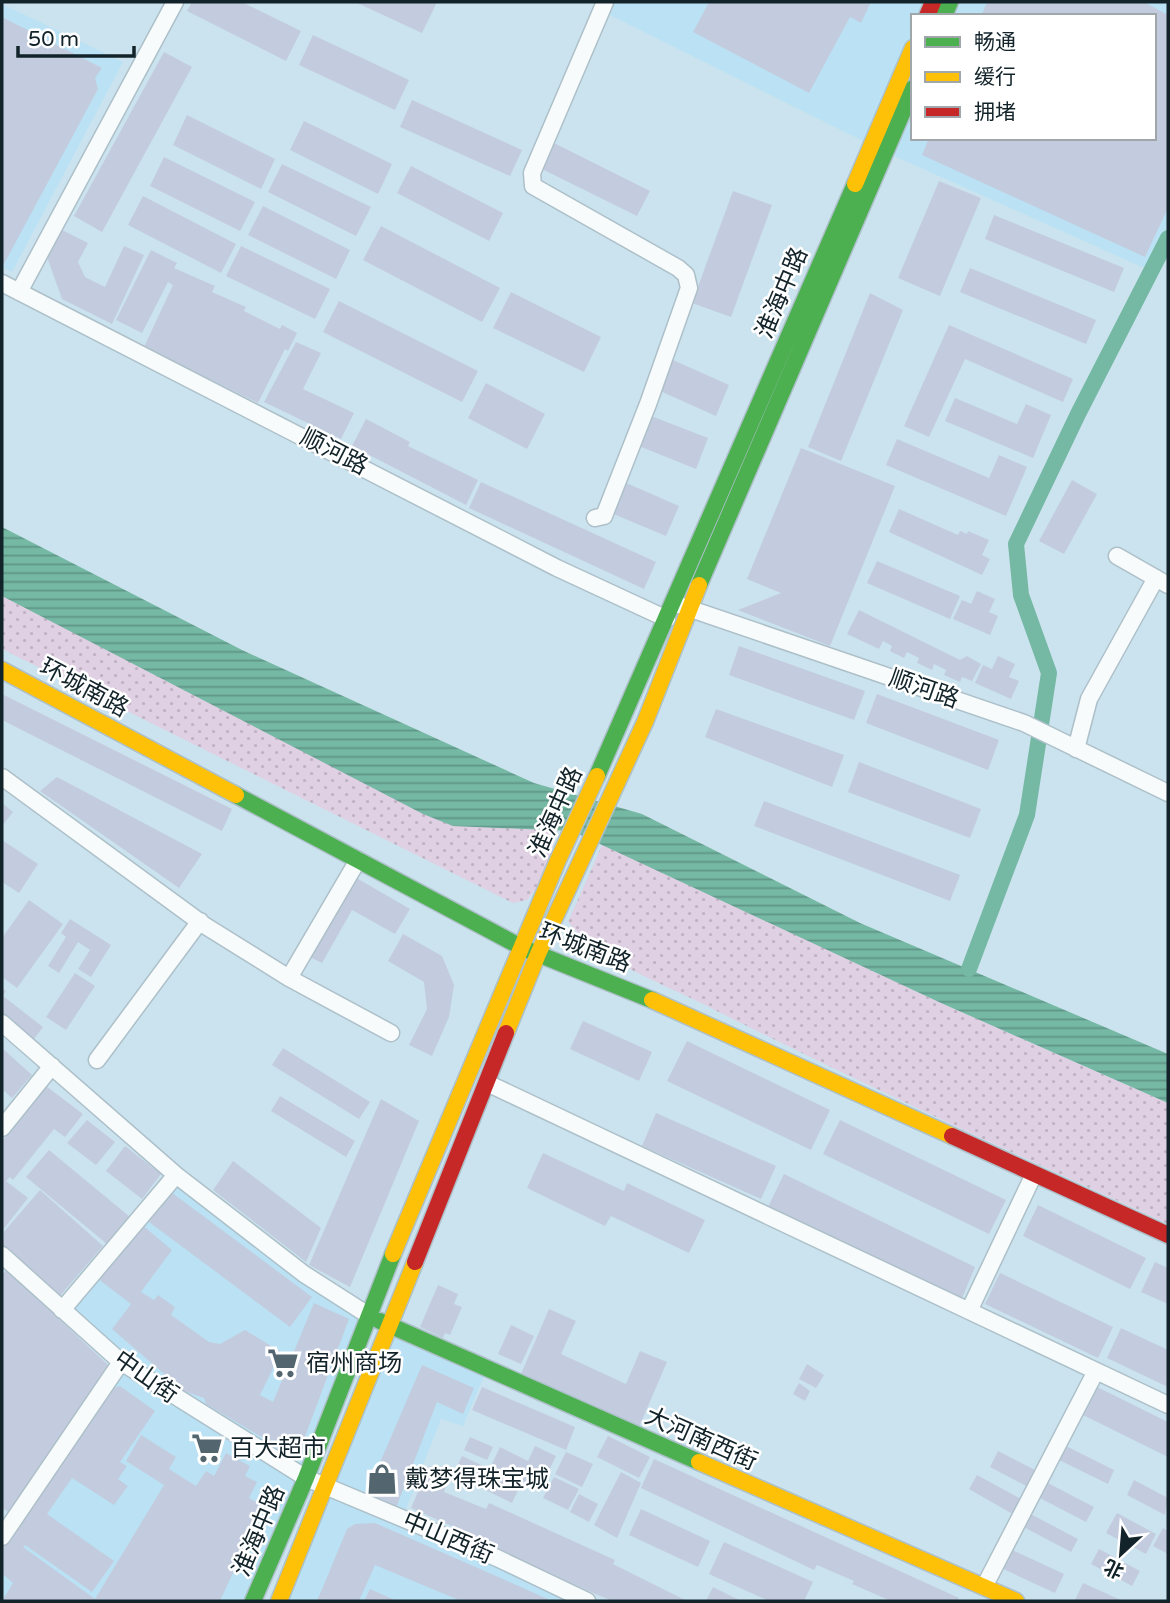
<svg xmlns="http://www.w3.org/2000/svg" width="1170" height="1603" font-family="'Varela Round','Noto Sans SC',sans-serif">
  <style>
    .built { fill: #bae2f4; fill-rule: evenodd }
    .grass { fill: url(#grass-dots) }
    .water { fill: url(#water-rules) }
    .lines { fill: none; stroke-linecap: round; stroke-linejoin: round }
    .canal { stroke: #75b8a4; stroke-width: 16 }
    .building { fill: #c2ccde }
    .street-casing { stroke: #adc0c9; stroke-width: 19 }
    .fast-casing { stroke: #adc0c9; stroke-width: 19 }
    .slow-casing { stroke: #adc0c9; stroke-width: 19 }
    .jam-casing { stroke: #adc0c9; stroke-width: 19 }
    .street { stroke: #f7fbfc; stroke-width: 16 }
    .fast { stroke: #4caf50; stroke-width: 16 }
    .slow { stroke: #ffc107; stroke-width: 16 }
    .jam { stroke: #c62828; stroke-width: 16 }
    .labels { text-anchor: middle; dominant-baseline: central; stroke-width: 5; stroke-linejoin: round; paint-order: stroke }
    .street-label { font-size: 24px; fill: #12232a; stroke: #fff }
    .poi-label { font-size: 24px; fill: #12232a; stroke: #fff; text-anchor: start }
  </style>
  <defs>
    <pattern id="grass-dots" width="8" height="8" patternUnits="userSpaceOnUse" patternTransform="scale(1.75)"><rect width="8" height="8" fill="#e0d0e3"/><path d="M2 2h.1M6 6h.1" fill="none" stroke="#bfb2c3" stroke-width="1.8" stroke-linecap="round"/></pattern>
    <pattern id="water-rules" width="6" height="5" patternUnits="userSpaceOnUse" patternTransform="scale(1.75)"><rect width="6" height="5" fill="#75b8a4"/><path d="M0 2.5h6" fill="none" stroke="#5f9586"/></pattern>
  </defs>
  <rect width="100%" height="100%" fill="#cbe3ee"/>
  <!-- built -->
  <path class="built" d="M605 2H1168V238L1151 271 885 152 602 11ZM913 16H1154V138H913Z
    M2 4 123 62 12 272 2 267Z
    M176 1175 368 1315 253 1601H2V1537L121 1363 62 1310Z
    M390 1325 487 1369 463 1426 441 1419 402 1519 578 1601H397L370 1589 364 1601H279Z"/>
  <!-- grass -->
  <path class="grass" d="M2 588 559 826 542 881 527 900 513 903 2 649Z
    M603 843 941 1003 1168 1103V1224C1016 1154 862 1084 713 1009 665 984 603 964 568 922Z"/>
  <!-- water -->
  <path class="water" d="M2 527 242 650 534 783 642 814 860 923 1168 1054V1103L941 1003 572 831 453 826 423 814 2 596Z"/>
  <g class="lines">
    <!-- canal -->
    <path class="canal" d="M969 969 1027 815 1049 673 1021 595 1016 544 1078 414 1168 238"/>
  </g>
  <!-- building -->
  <path class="building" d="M192 2H242L301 31 286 61 187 11Z
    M355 2H437L422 33Z
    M709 2H871L861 23 850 17 809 93 693 32Z
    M987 2H1144L1168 15V208L1145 257 922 155 929 138H1154V16H981Z
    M2 17 102 68 95 78 98 89 4 264 2 263Z
    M313 35 409 80 395 110 299 65Z
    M164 52 192 67 102 232 74 216Z
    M412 100 522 150 510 176 400 127Z
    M187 115 275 159 261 189 173 145Z
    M304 121 392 164 378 194 290 150Z
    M554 143 650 191 637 216 542 169Z
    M164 157 255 202 240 231 150 186Z
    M282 164 371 207 356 236 268 192Z
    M411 166 503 213 489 241 397 193Z
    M939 181 981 198 940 296 898 278Z
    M733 191 772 205 731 317 692 303Z
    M143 196 236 244 221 273 128 225Z
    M263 206 350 250 336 279 248 235Z
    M994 215 1124 268 1114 292 985 239Z
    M381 226 500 288 482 322 363 260Z
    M60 229 88 243 78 262 85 277 105 287 124 246 144 255 112 324 62 299 47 257Z
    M241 246 330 289 315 319 226 276Z
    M151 250 177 263 174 268 215 286 212 292 246 307 244 311 280 329 282 325 297 333 288 351 285 349 258 403 144 347 173 285 168 282 142 333 116 320Z
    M970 268 1096 320 1086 344 960 292Z
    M511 292 601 337 584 372 493 328Z
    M870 293 903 310 841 461 808 447Z
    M339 301 478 371 462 402 323 332Z
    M949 325 1073 379 1063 402 965 359 929 437 904 426Z
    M296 342 321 353 303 389 354 413 341 439 264 402Z
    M673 360 729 385 716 416 660 391Z
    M486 383 545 414 527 449 468 418Z
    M955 398 1017 424 1026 404 1051 415 1033 458 945 421Z
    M651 416 708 438 696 469 639 446Z
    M366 419 410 442 408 446 478 480 466 505 352 446Z
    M897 439 989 478 999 455 1027 467 1006 516 886 465Z
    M801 448 895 486 830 646 738 610 781 593 747 579Z
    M1072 480 1097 494 1064 554 1039 541Z
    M481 482 656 562 644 589 469 508Z
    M624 482 679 506 666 536 611 513Z
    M899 509 958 535 960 531 967 534 968 531 989 540 982 555 990 559 982 575 889 532Z
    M877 561 960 596 950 619 867 583Z
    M977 591 995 599 989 612 998 616 990 635 953 619 962 600 971 604Z
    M859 610 960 660 967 656 981 664 972 681 962 677 960 682 944 675 946 670 934 664 932 670 917 663 919 658 907 652 904 658 890 651 892 646 883 641 879 649 847 634Z
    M739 646 865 691 854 720 729 675Z
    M998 656 1015 664 1009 677 1019 681 1011 699 975 683 983 665 992 669Z
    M2 694 232 809 222 831 2 720Z
    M877 694 999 740 988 770 866 723Z
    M716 709 844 755 832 787 705 737Z
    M859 762 981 809 970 838 848 792Z
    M57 777 202 854 179 888 40 791Z
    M764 801 960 875 950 901 754 826Z
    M2 803 13 812 2 826Z
    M2 840 38 864 19 893 2 882Z
    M353 876 410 909 395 934 352 910 322 963 308 956Z
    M29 900 63 924 17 988 2 977V938Z
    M70 919 111 945 91 977 78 969 90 950 78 942 59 973 48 966 66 937 61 933Z
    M403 934 442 956 454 985 449 1017 432 1056 409 1045 427 1009 424 982 388 961Z
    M75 973 95 986 66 1030 46 1017Z
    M2 988 6 991 3 996 43 1027 34 1039 2 1014Z
    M583 1021 652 1052 639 1081 570 1049Z
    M687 1041 830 1110 811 1150 667 1081Z
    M2 1048 32 1075 12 1098 2 1089Z
    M283 1048 370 1102 359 1119 272 1065Z
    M46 1086 83 1114 65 1137 54 1129 13 1180 10 1177 6 1181 28 1198 2 1231V1141Z
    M280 1096 355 1141 346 1157 271 1111Z
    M381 1099 419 1121 350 1287 309 1265Z
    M656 1113 776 1166 761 1199 642 1146Z
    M87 1120 115 1142 96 1165 67 1143Z
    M840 1120 1006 1200 989 1234 823 1154Z
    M125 1146 161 1174 142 1199 106 1171Z
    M49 1150 130 1217 107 1244 26 1177Z
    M543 1153 624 1191 627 1183 705 1220 689 1253 611 1216 605 1226 527 1188Z
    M233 1161 321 1228 306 1262 213 1190Z
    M784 1174 975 1267 962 1298 768 1207Z
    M40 1190 103 1246 58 1298 2 1249V1234Z
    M171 1192 312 1297 290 1327 149 1222Z
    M1038 1205 1146 1258 1130 1289 1023 1236Z
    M141 1224 172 1250 141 1292 154 1300 158 1295 175 1307 171 1315 209 1342 220 1344 245 1330 281 1352 260 1395 273 1402 314 1303 349 1319 297 1458 206 1404 204 1398 184 1391 112 1329 131 1304 98 1279Z
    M1155 1262 1168 1268V1304L1141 1292Z
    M7 1270 107 1364V1375L99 1390 8 1512 2 1508V1274Z
    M1000 1273 1113 1327 1098 1358 985 1304Z
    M438 1285 458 1294 454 1304 462 1307 450 1335 445 1333 443 1338 420 1327Z
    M549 1309 576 1321 561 1354 626 1384 640 1351 667 1362 639 1427 521 1374Z
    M511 1325 534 1336 521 1364 498 1354Z
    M1121 1328 1168 1350V1387L1107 1358Z
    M807 1364 824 1375 816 1388 799 1379Z
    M422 1365 474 1388 463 1414 437 1402 396 1508 366 1495Z
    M799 1383 810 1391 805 1401 793 1394Z
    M120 1386 155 1411 120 1462 127 1466 118 1479 128 1486 114 1505 72 1478 47 1514 114 1561 92 1592 25 1545 23 1547 95 1599 164 1485 126 1461 141 1435 176 1457 169 1469 196 1486 206 1471 214 1476 226 1453 250 1466 245 1476 257 1482 249 1498 264 1506 220 1601H2L13 1583 4 1575 2 1579V1547L114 1388Z
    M482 1387 575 1427 566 1450 472 1410Z
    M1097 1387 1168 1422V1457L1083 1415Z
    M608 1436 650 1457 639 1478 597 1457Z
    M470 1437 493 1447 487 1460 464 1450Z
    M1062 1444 1114 1470 1108 1484 1055 1458Z
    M535 1446 556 1456 540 1489 491 1466 500 1447 528 1461Z
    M998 1451 1039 1472 1030 1488 990 1467Z
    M566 1452 593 1464 582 1487 555 1474Z
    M462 1456 521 1484 512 1503 453 1474Z
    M654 1459 959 1598 957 1601H891L852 1584 854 1581 817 1565 814 1570 730 1530 641 1488Z
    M429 1466 450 1476 444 1492 486 1509 489 1503 615 1560 613 1564 687 1601H612L472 1541 474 1536 411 1508Z
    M621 1472 641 1483 617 1538 594 1525Z
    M977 1475 1025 1501 1016 1516 969 1489Z
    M554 1477 579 1489 568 1510 543 1498Z
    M1134 1480 1168 1498 1165 1515 1127 1495Z
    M1046 1482 1094 1507 1086 1522 1038 1497Z
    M579 1494 598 1504 589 1522 570 1512Z
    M641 1509 710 1541 698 1567 629 1535Z
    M1025 1511 1078 1539 1071 1552 1018 1524Z
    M1117 1513 1156 1534 1146 1554 1106 1533Z
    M375 1523 503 1579 552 1601H461L375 1565 359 1601H317L347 1529 355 1524Z
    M1163 1528 1168 1531V1554L1153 1546Z
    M724 1542 813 1582 804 1601H769L709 1574Z
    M1010 1549 1064 1574 1055 1593 1001 1568Z
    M1099 1549 1140 1571 1132 1586 1091 1564Z
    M1083 1583 1123 1601H1077L1075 1600Z
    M713 1587 741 1601H706Z
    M370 1589 397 1601H364Z"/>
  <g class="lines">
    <defs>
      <path id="street" d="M2 283 557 568 667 619
        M19 292 175 2
        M595 518 604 516 648 404 689 288 686 275 678 268 533 186 532 173 605 2
        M1117 556 1168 585
        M679 605 1024 723 1168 793
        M1076 749 1089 699 1156 578
        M2 777 204 925 289 978 358 860
        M289 978 391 1033
        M2 1023 176 1175 304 1274 368 1315
        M97 1060 200 921
        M487 1083 1168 1405
        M2 1128 52 1066
        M2 1255 121 1362 306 1478 497 1558 587 1601
        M62 1310 176 1175
        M969 1311 1034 1174
        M2 1537 121 1362
        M984 1587 1096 1371"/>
      <path id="fast" d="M944 16 950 2
        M699 585 913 88
        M597 776 855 184
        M236 795 523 948 652 1000
        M380 1321 699 1462
        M253 1601 306 1478 393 1254"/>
      <path id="slow" d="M855 184 913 48
        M2 670 236 795
        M652 1000 952 1136
        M506 1033 538 954 645 722 699 585
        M393 1254 558 860 597 776
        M699 1462 1016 1601
        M279 1601 415 1262"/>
      <path id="jam" d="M927 16 933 2
        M952 1136 1168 1235
        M415 1262 506 1033"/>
    </defs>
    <!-- street casing -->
    <use href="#street" class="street-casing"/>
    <!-- fast casing -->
    <use href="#fast" class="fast-casing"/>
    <!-- slow casing -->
    <use href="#slow" class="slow-casing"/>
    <!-- jam casing -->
    <use href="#jam" class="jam-casing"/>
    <!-- street -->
    <use href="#street" class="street"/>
    <!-- fast -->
    <use href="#fast" class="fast"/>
    <!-- slow -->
    <use href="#slow" class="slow"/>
    <!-- jam -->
    <use href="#jam" class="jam"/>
  </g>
  <!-- icons -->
  <defs>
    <symbol id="supermarket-bare" viewBox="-9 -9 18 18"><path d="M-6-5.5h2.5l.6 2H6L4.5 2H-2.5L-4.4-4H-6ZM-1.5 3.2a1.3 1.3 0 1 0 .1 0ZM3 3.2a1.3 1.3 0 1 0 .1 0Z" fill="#53666f" stroke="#fff" stroke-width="2.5" paint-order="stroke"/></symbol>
    <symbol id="shop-bare" viewBox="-9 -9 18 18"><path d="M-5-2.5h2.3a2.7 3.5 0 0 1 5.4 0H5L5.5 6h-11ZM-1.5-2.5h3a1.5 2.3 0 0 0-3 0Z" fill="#53666f" stroke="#fff" stroke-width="2.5" paint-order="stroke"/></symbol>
  </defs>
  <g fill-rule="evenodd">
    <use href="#supermarket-bare" x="261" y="1341" width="44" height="44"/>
    <use href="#supermarket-bare" x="185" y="1426" width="44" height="44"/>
    <use href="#shop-bare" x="360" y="1457" width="44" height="44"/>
  </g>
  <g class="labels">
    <!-- street labels -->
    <g class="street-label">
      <text transform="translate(782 293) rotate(-67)">淮海中路</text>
      <text transform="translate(334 452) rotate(27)">顺河路</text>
      <text transform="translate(84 688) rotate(28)">环城南路</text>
      <text transform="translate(924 689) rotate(19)">顺河路</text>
      <text transform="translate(556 812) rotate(-66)">淮海中路</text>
      <text transform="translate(585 948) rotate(21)">环城南路</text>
      <text transform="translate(146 1377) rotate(35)">中山街</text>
      <text transform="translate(701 1439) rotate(24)">大河南西街</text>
      <text transform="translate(259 1531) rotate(-67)">淮海中路</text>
      <text transform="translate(448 1538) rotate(23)">中山西街</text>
    </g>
    <!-- poi labels -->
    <g class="poi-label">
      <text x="306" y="1363">宿州商场</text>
      <text x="230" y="1448">百大超市</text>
      <text x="405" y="1479">戴梦得珠宝城</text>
    </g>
  </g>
  <!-- border -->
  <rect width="1170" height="1603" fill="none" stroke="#12232a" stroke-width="7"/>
  <!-- legend -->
  <rect x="911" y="14" width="245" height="126" fill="#ffffff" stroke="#a0a7aa" stroke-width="2"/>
  <rect x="925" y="37" width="35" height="10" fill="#4caf50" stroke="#a0a7aa" stroke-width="2"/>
  <text x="974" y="49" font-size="21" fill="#12232a">畅通</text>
  <rect x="925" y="72" width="35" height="10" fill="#ffc107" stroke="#a0a7aa" stroke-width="2"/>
  <text x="974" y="84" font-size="21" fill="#12232a">缓行</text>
  <rect x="925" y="107" width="35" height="10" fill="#c62828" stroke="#a0a7aa" stroke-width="2"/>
  <text x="974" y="119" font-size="21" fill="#12232a">拥堵</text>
  <!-- north arrow -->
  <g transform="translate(1121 1554) rotate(206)" stroke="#ffffff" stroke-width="5" paint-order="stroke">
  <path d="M0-5L12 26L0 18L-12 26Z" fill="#12232a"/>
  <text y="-10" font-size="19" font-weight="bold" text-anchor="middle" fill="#12232a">北</text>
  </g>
  <!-- scale -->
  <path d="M18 46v10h116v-10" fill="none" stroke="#12232a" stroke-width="3.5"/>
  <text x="28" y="46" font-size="21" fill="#12232a" stroke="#ffffff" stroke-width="5" paint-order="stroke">50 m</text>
</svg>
